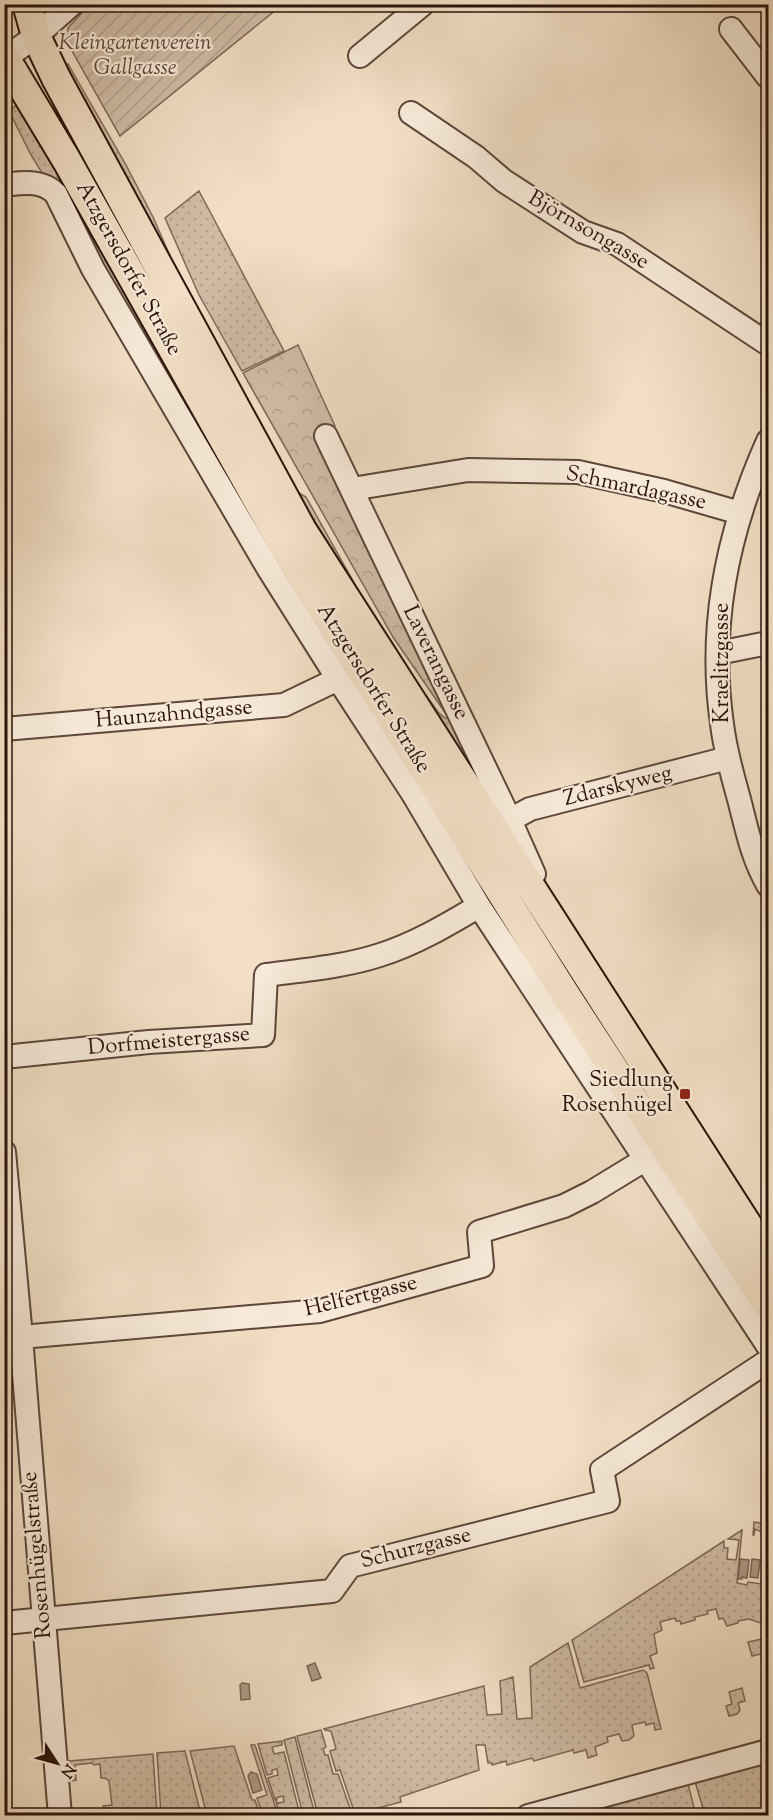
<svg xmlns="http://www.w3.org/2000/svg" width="773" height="1820" font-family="'Sorts Mill Goudy',serif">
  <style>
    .grass { fill: url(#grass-dots); stroke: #7e6858; stroke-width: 1.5 }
    .forest { fill: url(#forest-crowns); stroke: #7e6858; stroke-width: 1.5 }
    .garden { fill: url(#garden-furrows); stroke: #7e6858; stroke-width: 1.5 }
    .water { fill: #ae9a85; stroke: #7a6454; stroke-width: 1.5 }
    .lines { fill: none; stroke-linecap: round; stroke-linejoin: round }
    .minor-casing { stroke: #5d4739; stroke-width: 26 }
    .major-casing { stroke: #2b140a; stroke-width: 32 }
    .minor { stroke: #f7ead9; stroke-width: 22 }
    .major { stroke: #f2dfc5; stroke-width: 28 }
    .poi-dot { fill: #8f2418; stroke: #f7ead9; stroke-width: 2 }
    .labels { text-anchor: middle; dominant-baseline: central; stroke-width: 4.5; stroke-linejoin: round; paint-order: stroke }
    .park-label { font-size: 22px; font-style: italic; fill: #5d4638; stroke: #f7ead9 }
    .street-label { font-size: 22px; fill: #2b140a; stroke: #f7ead9 }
    .poi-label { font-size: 22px; fill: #2b140a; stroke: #f7ead9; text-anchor: end }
  </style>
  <defs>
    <pattern id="grass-dots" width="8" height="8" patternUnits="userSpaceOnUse" patternTransform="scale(1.5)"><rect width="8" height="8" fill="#d0bca5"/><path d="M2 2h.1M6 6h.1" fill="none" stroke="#b3a18d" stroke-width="1.8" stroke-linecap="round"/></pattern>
    <pattern id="forest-crowns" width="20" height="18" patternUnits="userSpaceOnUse" patternTransform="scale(1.5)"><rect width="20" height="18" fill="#d0bca5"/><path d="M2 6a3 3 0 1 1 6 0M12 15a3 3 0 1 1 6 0" fill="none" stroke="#b3a18d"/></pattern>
    <pattern id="garden-furrows" width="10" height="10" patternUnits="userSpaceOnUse" patternTransform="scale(1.5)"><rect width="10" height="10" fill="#d0bca5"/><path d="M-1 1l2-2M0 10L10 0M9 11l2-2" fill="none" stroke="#b3a18d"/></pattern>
  </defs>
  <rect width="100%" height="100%" fill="#f2dfc5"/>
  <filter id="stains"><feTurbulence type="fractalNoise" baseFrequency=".00333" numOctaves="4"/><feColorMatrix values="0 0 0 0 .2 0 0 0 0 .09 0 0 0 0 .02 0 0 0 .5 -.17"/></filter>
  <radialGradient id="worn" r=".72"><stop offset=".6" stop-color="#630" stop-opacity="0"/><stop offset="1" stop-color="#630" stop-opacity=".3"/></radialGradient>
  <!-- grass -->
  <path class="grass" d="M68 64 126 165 153 217 188 297 299 493 306 497 385 638 438 712 445 718H453L515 845 296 501 65 67Z
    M24 98 153 335 190 416 31 155 11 115 12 109Z
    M199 191 284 351 242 371 199 295 165 218Z
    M754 1522 760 1523 768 1536V1555L765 1554 767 1537 762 1536V1532L755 1529 754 1535H753Z
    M742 1530 737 1583 747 1585 748 1582 761 1584 763 1571H768V1632L763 1633 761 1623 749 1619 738 1621V1623L727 1626 723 1618 719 1619 716 1609 707 1611 708 1614 695 1617V1620L681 1624 680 1621H676L675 1618 660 1622 662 1630 654 1634 657 1653 650 1656 654 1668 650 1669 649 1665 584 1682 572 1640 724 1541V1548H728L727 1559 736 1560 739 1540 728 1539Z
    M762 1639 765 1653 752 1656 748 1642Z
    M568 1643 580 1688 643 1670 647 1673 661 1729 655 1730 654 1723 646 1725 645 1722 632 1725 634 1736 629 1740 622 1741 619 1734 607 1737 608 1742 595 1747 597 1755 588 1758 586 1750 574 1753 573 1750 534 1761 532 1758 507 1765 506 1761 492 1765V1763H488L485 1745H476L479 1770 400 1797 401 1802 355 1814 340 1770 336 1771 330 1751 336 1749 331 1731 325 1730 324 1729 484 1686 487 1715 502 1714 500 1681 513 1677 517 1719 532 1718 530 1667Z
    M742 1688 745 1701 738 1703 740 1710 737 1714 729 1716 726 1706 732 1704 729 1692Z
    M321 1730 326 1747 323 1749 325 1755H328L333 1774H338L350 1808 347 1809V1815H318L297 1736Z
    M295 1737 315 1815H303L284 1740Z
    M282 1741V1745L272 1747 274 1754 284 1752 300 1815H280L276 1802 278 1803 284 1802 283 1796 276 1798 277 1800H275L268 1778 278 1775 277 1769 272 1770V1774L267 1775 258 1744Z
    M251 1745H255L278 1815H273L271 1810 262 1813 257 1798 267 1795Z
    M234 1746 252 1800H255L260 1815H207L190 1751Z
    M185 1751 201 1815H161L157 1753Z
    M153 1754 157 1815H104L103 1806 112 1805 109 1781 105 1778H101L100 1764 94 1765 92 1763 75 1765 76 1780 70 1781 69 1761Z
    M768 1758V1815H705L694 1778Z
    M687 1780 696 1815 694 1816H577L575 1809Z"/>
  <!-- forest -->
  <path class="forest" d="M298 345 335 426 322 433 458 715 444 711 393 637 243 373Z"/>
  <!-- garden -->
  <path class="garden" d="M89 5V4L282 5 120 136 67 42 68 28Z"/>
  <!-- water -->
  <path class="water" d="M740 1559 749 1560 747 1578 742 1577V1579H738Z
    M752 1559 760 1560 758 1578 750 1577Z
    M315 1663 321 1678 312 1681 307 1666Z
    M242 1683 249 1684 250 1699 241 1700 240 1685Z
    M251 1772 257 1774 262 1790 253 1793 248 1776Z"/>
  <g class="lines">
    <defs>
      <path id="minor" d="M731 29 768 77
        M360 56 423 4
        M4 59 36 36 72 4
        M411 113 476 157 504 181 583 232 617 244 768 344
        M4 185C22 183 42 179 56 194L93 269 268 568 338 679 413 794 479 906 768 1346
        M326 436 510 820 534 874
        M768 441C728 530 708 627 722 724 725 750 732 774 739 799 747 830 752 857 768 885
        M352 489 468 470 578 472 664 491 740 513
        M718 653 768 643
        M4 729 284 705 338 679
        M510 820 530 809 728 758
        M4 1057 149 1042 263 1035 266 975C304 970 343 967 380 955 415 944 447 925 479 906
        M4 1152 21 1337 60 1816
        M21 1337 320 1311 482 1266 479 1232 564 1206 592 1192 646 1159
        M4 1623 332 1591 350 1566 608 1501 602 1470 768 1361
        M528 1816 768 1751"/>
      <path id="major" d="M27 4 36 36 56 78 302 530 768 1257
        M4 56 67 161 284 547 565 994 768 1306"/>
    </defs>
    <!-- minor casing -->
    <use href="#minor" class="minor-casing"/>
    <!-- major casing -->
    <use href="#major" class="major-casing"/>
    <!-- minor -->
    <use href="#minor" class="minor"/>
    <!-- major -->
    <use href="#major" class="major"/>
  </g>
  <!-- markers -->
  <rect class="poi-dot" x="679" y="1088" width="12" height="12" rx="3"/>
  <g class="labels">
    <!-- park labels -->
    <g class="park-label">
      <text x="135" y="44">Kleingartenverein<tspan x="135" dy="25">Gallgasse</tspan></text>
    </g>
    <!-- street labels -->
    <g class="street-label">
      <text transform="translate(588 231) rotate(30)">Björnsongasse</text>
      <text transform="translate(128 269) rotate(61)">Atzgersdorfer Straße</text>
      <text transform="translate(636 489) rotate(12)">Schmardagasse</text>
      <text transform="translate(435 663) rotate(64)">Laverangasse</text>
      <text transform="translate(723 663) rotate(-90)">Kraelitzgasse</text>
      <text transform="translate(373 689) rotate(58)">Atzgersdorfer Straße</text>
      <text transform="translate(174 715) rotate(-5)">Haunzahndgasse</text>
      <text transform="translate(618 787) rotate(-14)">Zdarskyweg</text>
      <text transform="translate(169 1042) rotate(-5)">Dorfmeistergasse</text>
      <text transform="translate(361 1297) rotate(-14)">Helfertgasse</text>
      <text transform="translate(416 1549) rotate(-14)">Schurzgasse</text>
      <text transform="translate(38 1555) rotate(-95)">Rosenhügelstraße</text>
    </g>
    <!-- poi labels -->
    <g class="poi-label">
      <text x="673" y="1081">Siedlung<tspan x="673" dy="25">Rosenhügel</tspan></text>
    </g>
  </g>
  <!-- margin -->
  <rect width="773" height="1820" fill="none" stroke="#f2dfc5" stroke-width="24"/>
  <rect x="6" y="6" width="761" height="1808" fill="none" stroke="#2b140a" stroke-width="3"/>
  <rect x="12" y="12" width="749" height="1796" fill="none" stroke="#2b140a" stroke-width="1.5"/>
  <!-- north arrow -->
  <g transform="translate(57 1763) rotate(126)" stroke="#f7ead9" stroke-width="4.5" paint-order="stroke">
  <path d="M0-4.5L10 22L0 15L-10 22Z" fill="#2b140a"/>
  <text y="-9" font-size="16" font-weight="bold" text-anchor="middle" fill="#2b140a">N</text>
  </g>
  <rect width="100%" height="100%" filter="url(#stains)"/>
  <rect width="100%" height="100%" fill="url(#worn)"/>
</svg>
